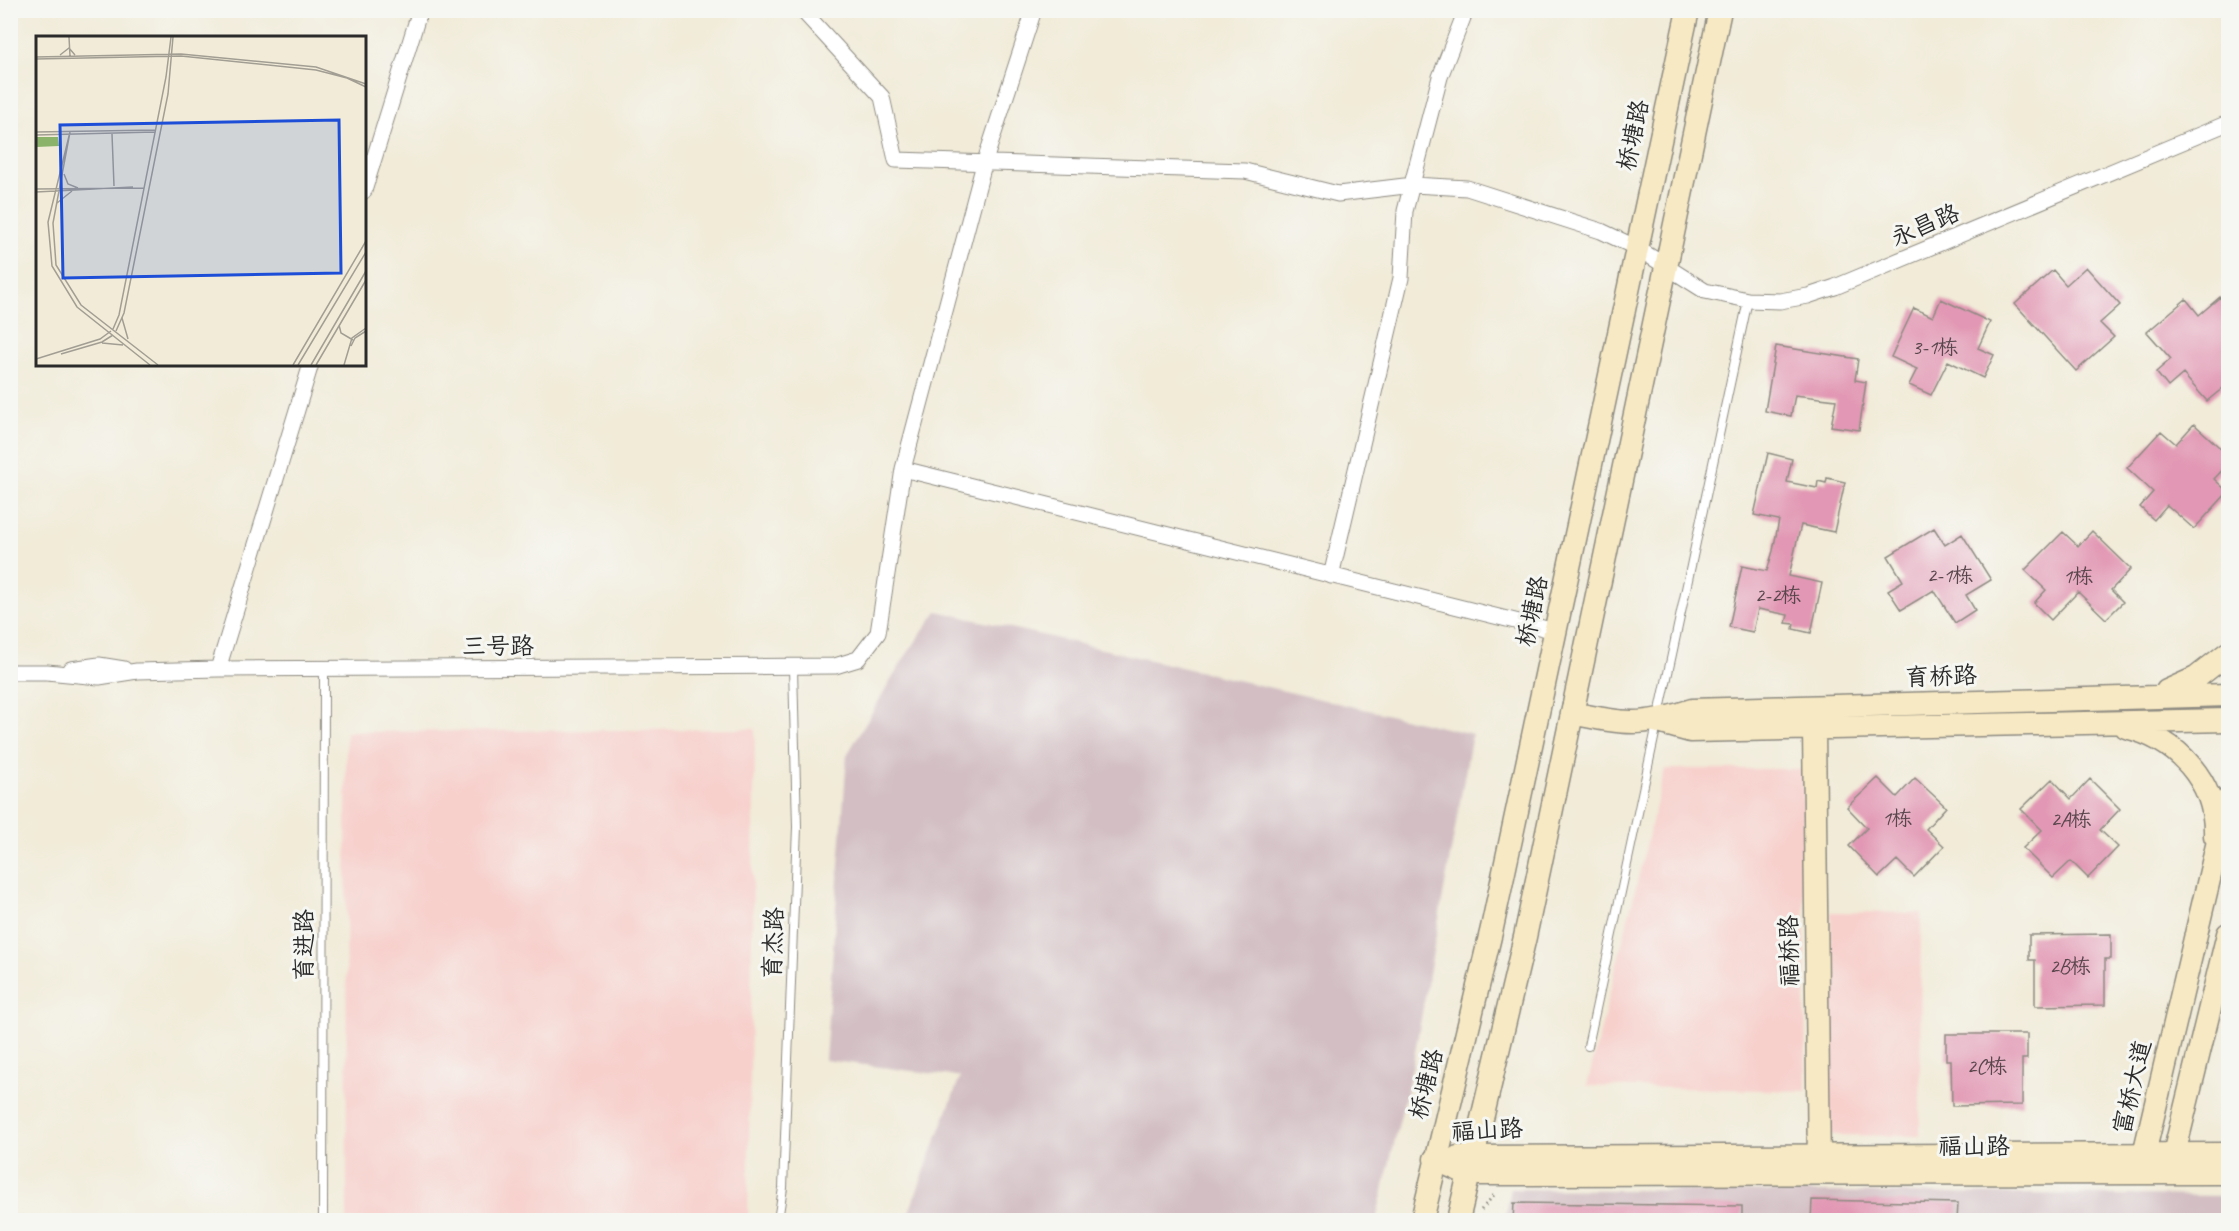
<svg xmlns="http://www.w3.org/2000/svg" width="2239" height="1231" font-family="Caveat,'LXGW WenKai TC',sans-serif">
  <style>
    .built { fill: #f7d0cc }
    .industrial { fill: #d2bec3 }
    .building { fill: #e298b4 }
    .lines { fill: none; stroke-linecap: round; stroke-linejoin: round }
    .lane-casing { stroke: #8e8b82; stroke-width: 10 }
    .street-casing { stroke: #8e8b82; stroke-width: 17 }
    .secondary-casing { stroke: #8e8b82; stroke-width: 25 }
    .path { stroke: #8e8b82; stroke-width: 3; stroke-dasharray: 1.5 4.5; stroke-linecap: butt }
    .lane { stroke: #fff; stroke-width: 8 }
    .street { stroke: #fff; stroke-width: 15 }
    .secondary { stroke: #f7e9c3; stroke-width: 22 }
    .labels { text-anchor: middle; dominant-baseline: central; stroke-width: 6; stroke-linejoin: round; paint-order: stroke }
    .number-label { font-size: 21px; fill: #59464d }
    .street-label { font-size: 24px; fill: #2b2b2b; stroke: #f6f6f2 }
    .inset-road { fill: none; stroke: #a29e93; stroke-width: 1.5 }
    .view { fill: #1d4ed8; fill-opacity: 0.15; stroke: #1d4ed8; stroke-width: 3 }
    .inset-edge { fill: none; stroke: #2b2b2b; stroke-width: 3 }
  </style>
  <rect width="100%" height="100%" fill="#f6f6f2"/>
  <filter id="ink" filterUnits="userSpaceOnUse"><feTurbulence type="fractalNoise" baseFrequency=".0167" numOctaves="2"/><feDisplacementMap in="SourceGraphic" scale="12" xChannelSelector="R" yChannelSelector="G"/><feConvolveMatrix kernelMatrix="1 2 1 2 8 2 1 2 1" color-interpolation-filters="sRGB"/></filter>
  <filter id="wash" filterUnits="userSpaceOnUse"><feTurbulence type="fractalNoise" baseFrequency=".008" numOctaves="4" result="noise"/><feDisplacementMap in="SourceGraphic" scale="24" xChannelSelector="R" yChannelSelector="G"/><feGaussianBlur stdDeviation="1.35" result="paint"/><feColorMatrix in="noise" values="0 0 0 0 0 0 0 0 0 0 0 0 0 0 0 0 0 1.4 0 .05"/><feComposite in="paint" operator="in"/></filter>
  <g filter="url(#wash)">
    <rect width="100%" height="100%" fill="#f1ebd8"/>
    <!-- built -->
    <path class="built" d="M755 729 748 1220H347L346 732Z
      M1665 769H1803L1806 1091 1587 1086Z
      M1831 912 1921 913 1920 1136 1829 1135Z"/>
    <!-- industrial -->
    <path class="industrial" d="M937 611 1472 734 1413 1063 1376 1220H906L960 1077 825 1060 847 755 903 660Z
      M1511 1189 2228 1196V1220H1505Z"/>
    <g id="blocks">
      <!-- building -->
      <path class="building" d="M2086 267 2120 305 2100 323 2114 337 2076 371 2015 304 2053 270 2066 285Z
        M2220 297 2229 307V383L2207 401 2183 374 2168 387 2156 372 2171 359 2147 332 2186 299 2199 315Z
        M1941 299 1990 322 1978 348 1994 355 1983 378 1948 361 1931 395 1909 385 1917 369 1891 357 1914 308 1933 317Z
        M1776 346 1858 359 1855 380 1866 382 1859 430 1831 426 1836 400 1795 395 1791 416 1765 411Z
        M2194 424 2229 456V463L2214 479 2228 492 2194 529 2167 505 2154 520 2140 507 2153 492 2127 468 2161 431 2176 444Z
        M1768 453 1792 459 1787 482 1817 488 1818 481 1826 483 1827 478 1845 482 1834 532 1801 525 1796 545 1789 576 1822 583 1811 633 1793 629 1794 624 1786 623 1788 615 1758 609 1753 632 1729 627 1742 566 1767 571 1773 551 1779 520 1754 515Z
        M1934 528 1945 545 1962 534 1991 580 1966 595 1975 610 1955 623 1934 590 1901 610 1888 590 1903 581 1888 556Z
        M2092 531 2131 569 2111 590 2123 602 2106 619 2078 592 2051 620 2034 603 2046 590 2025 570 2063 532 2078 546Z
        M1878 778 1897 797 1915 778 1946 807 1926 829 1944 846 1914 877 1897 860 1879 877 1849 846 1867 828 1847 807Z
        M2052 779 2071 799 2090 779 2120 809 2100 830 2118 847 2088 878 2071 861 2053 878 2023 848 2042 830 2021 809Z
        M2111 934V959H2105V1005L2035 1006V960H2029V935Z
        M1946 1034H2027V1059H2022V1105L1952 1106 1951 1060H1946Z
        M1812 1200 1958 1203 1957 1221H1811Z
        M1514 1203 1742 1206V1221H1513Z"/>
    </g>
  </g>
  <g filter="url(#ink)">
    <use href="#blocks" fill-opacity="0" stroke="#8e8b82" stroke-width="1.5"/>
    <g class="lines">
      <defs>
        <path id="lane" d="M1588 1046 1748 300
          M323 1220 324 669
          M778 1220 783 1188 797 827 793 667"/>
        <path id="street" d="M802 10 882 97 896 160 1245 171 1338 194 1413 185 1467 188 1601 231 1637 248 1705 291 1748 300 1780 301 1808 296 1835 287 2228 123
          M364 191 420 10
          M903 469 1555 631
          M1331 576 1401 278 1405 211 1440 77 1466 10
          M71 669 99 665 124 669
          M218 669 311 364
          M10 672H47L99 677 137 671 218 669 835 666 858 659 878 633 903 469 984 164 1034 10"/>
        <path id="secondary" d="M2167 691 2196 678 2228 653
          M1572 713C1622 724 1643 727 1692 710L2228 695
          M1658 722 1690 731 2228 720
          M2126 727C2177 739 2217 782 2215 836
          M1814 728 1819 1168
          M2228 799 2144 1154 2156 1173 2174 1154 2228 934
          M1458 1157 2228 1154
          M1435 1159 1468 1174 2228 1173
          M1422 1220 1492 928 1688 10
          M1458 1220 1525 937 1720 10"/>
      </defs>
      <!-- lane casing -->
      <use href="#lane" class="lane-casing"/>
      <!-- street casing -->
      <use href="#street" class="street-casing"/>
      <!-- secondary casing -->
      <use href="#secondary" class="secondary-casing"/>
      <!-- path -->
      <path class="path" d="M1481 1210 1494 1195"/>
      <!-- lane -->
      <use href="#lane" class="lane"/>
      <!-- street -->
      <use href="#street" class="street"/>
      <!-- secondary -->
      <use href="#secondary" class="secondary"/>
    </g>
  </g>
  <g class="labels">
    <!-- number labels -->
    <g class="number-label">
      <text x="1935" y="347">3-1栋</text>
      <text x="1950" y="575">2-1栋</text>
      <text x="2078" y="576">1栋</text>
      <text x="1778" y="595">2-2栋</text>
      <text x="1897" y="818">1栋</text>
      <text x="2071" y="819">2A栋</text>
      <text x="2070" y="966">2B栋</text>
      <text x="1987" y="1066">2C栋</text>
    </g>
    <!-- street labels -->
    <g class="street-label">
      <text transform="translate(1633 135) rotate(-78)">桥塘路</text>
      <text transform="translate(1925 225) rotate(-23)">永昌路</text>
      <text transform="translate(1532 611) rotate(-78)">桥塘路</text>
      <text x="498" y="646">三号路</text>
      <text transform="translate(1941 676) rotate(-2)">育桥路</text>
      <text transform="translate(773 943) rotate(-88)">育杰路</text>
      <text transform="translate(304 945) rotate(-90)">育进路</text>
      <text transform="translate(1789 951) rotate(-91)">福桥路</text>
      <text transform="translate(1426 1084) rotate(-76)">桥塘路</text>
      <text transform="translate(2132 1087) rotate(-77)">富桥大道</text>
      <text transform="translate(1487 1130) rotate(-3)">福山路</text>
      <text x="1974" y="1146">福山路</text>
    </g>
  </g>
  <!-- overview -->
  <g transform="translate(36 36)">
    <rect width="330" height="330" fill="#f1ebd8"/>
    <path d="M0 101H22L23 110 0 111Z" fill="#8bb369"/>
    <path class="inset-road" d="M33 1 34 20M24 19 33 12 39 19M0 21 145 18 280 31 330 48M0 23 145 20 280 34 311 42 330 51M0 96 120 94M34 96 17 187 20 229 45 269 122 329M34 96 12 186 16 230 41 271 114 329M76 98 78 150M0 99 119 96M28 138 32 148 42 152M0 153 108 152M0 156 97 151M21 167 36 155M86 282 92 303M303 289 305 297 317 304M77 293 83 279 130 41 135 1M80 295 88 277 132 58 137 1M66 307 87 309M315 310 319 302 330 295M25 318 66 306 77 299M0 323 64 303 75 295M257 329 330 205M262 329 330 216M275 329 330 235M280 329 330 244M308 329 316 302 330 292"/>
    <path class="view" d="M303 84 305 237 27 242 24 89Z"/>
    <rect width="330" height="330" class="inset-edge"/>
  </g>
  <!-- margin -->
  <rect width="2239" height="1231" fill="none" stroke="#f6f6f2" stroke-width="36"/>
</svg>
